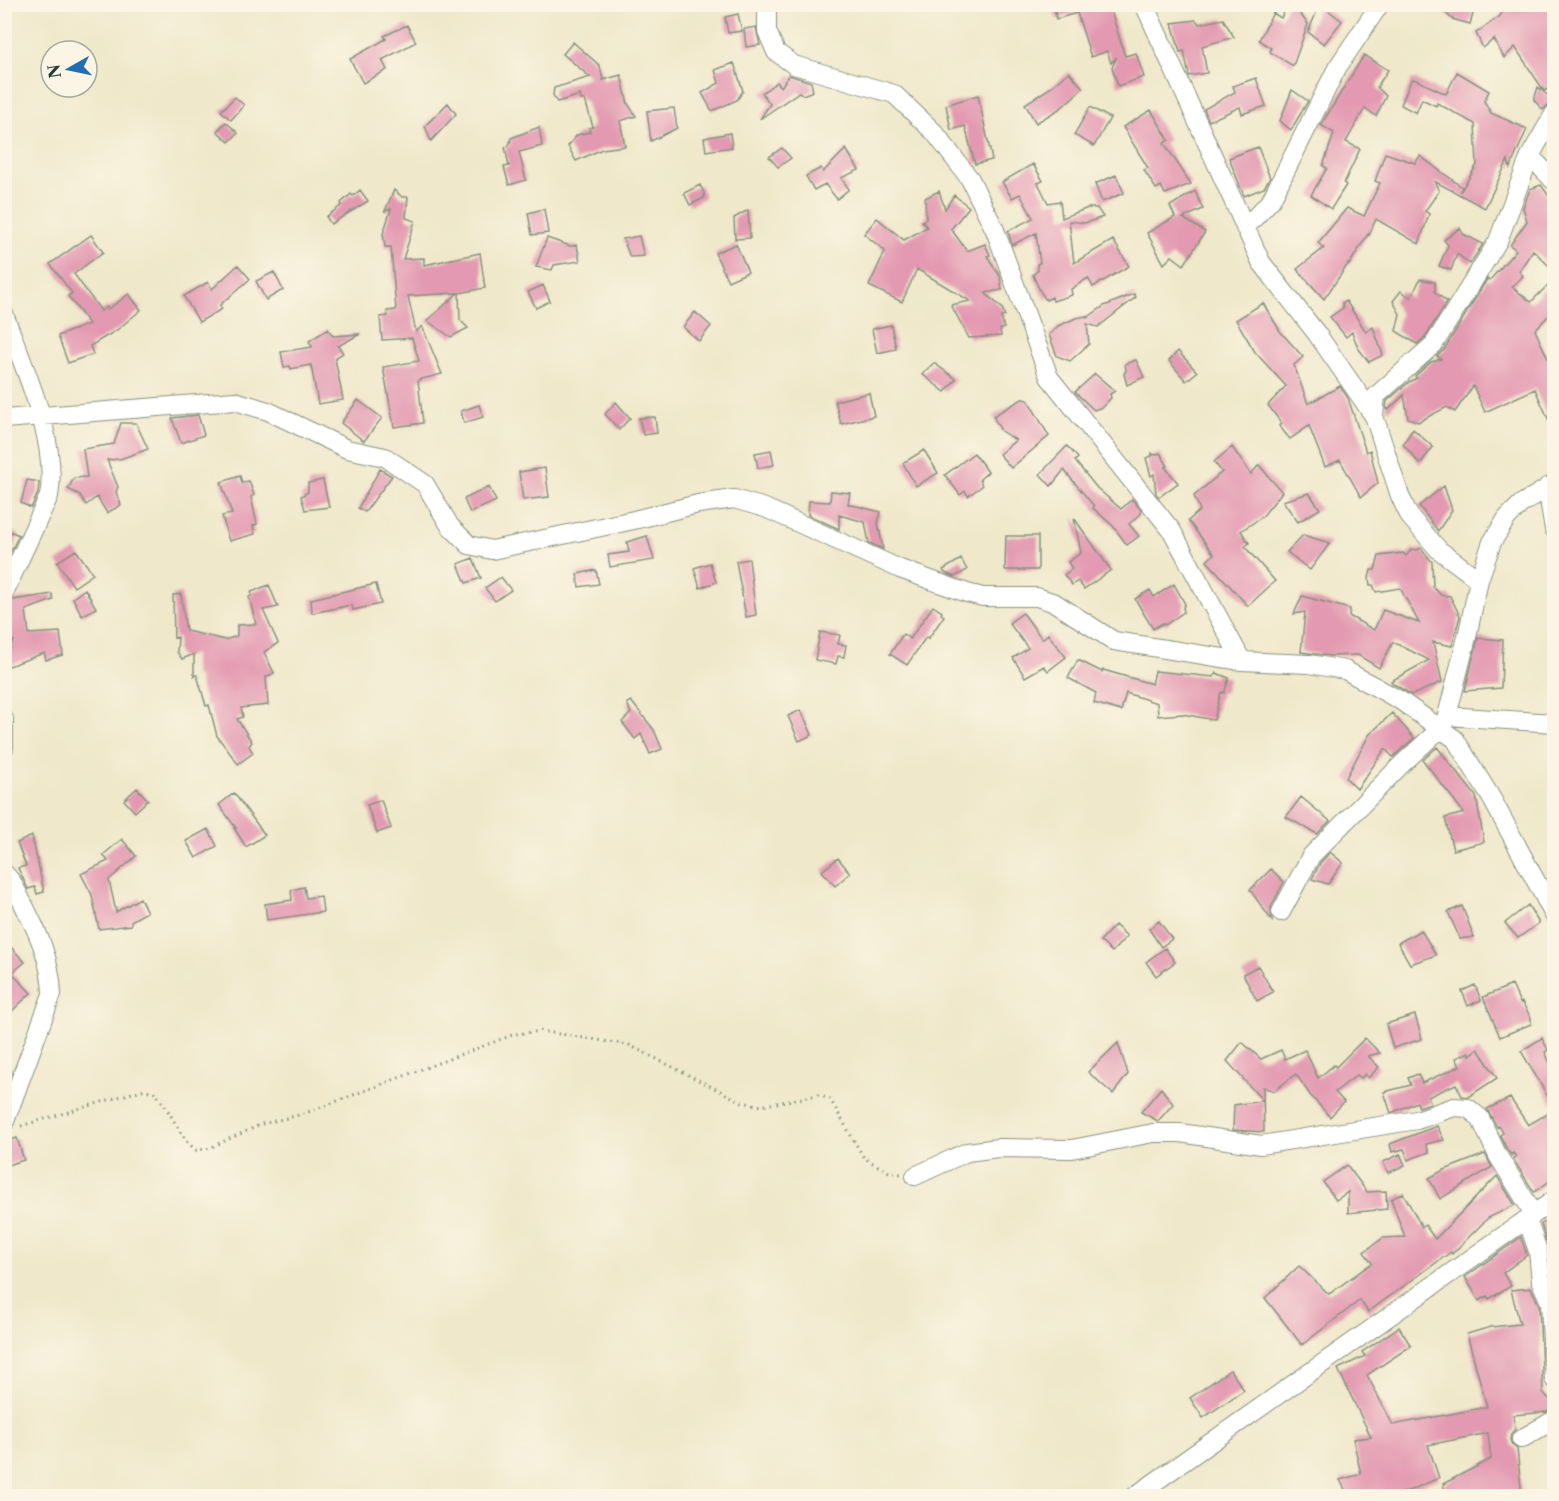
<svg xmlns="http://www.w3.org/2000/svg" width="1559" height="1501" font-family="'Libre Caslon Text',serif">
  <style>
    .building { fill: #e399b1 }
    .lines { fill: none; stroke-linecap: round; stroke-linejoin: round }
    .minor-casing { stroke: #87927f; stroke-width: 20 }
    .path { stroke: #87927f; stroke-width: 3; stroke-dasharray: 1.5 4.5; stroke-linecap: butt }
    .minor { stroke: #fff; stroke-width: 18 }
  </style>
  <rect width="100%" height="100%" fill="#fcf5e5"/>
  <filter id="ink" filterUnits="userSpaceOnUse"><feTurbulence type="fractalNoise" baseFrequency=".0167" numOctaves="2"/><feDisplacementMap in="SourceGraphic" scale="12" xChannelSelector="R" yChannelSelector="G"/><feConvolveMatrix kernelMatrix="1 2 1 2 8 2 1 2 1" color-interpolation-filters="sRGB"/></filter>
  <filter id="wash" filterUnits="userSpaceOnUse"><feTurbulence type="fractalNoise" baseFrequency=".008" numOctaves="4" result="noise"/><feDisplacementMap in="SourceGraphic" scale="24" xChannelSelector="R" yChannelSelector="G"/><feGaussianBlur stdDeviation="1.35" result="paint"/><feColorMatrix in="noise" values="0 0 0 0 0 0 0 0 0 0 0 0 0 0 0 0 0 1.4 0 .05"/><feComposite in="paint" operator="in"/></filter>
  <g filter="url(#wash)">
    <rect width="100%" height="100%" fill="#efe8ca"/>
    <g id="blocks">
      <!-- building -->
      <path class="building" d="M1054 4H1109L1125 56 1136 53 1144 77 1118 86 1112 67 1117 57 1111 63 1107 51 1091 57 1077 13 1056 19Z
        M1288 4H1292L1308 24 1293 66 1270 52 1271 48 1259 40 1273 13 1281 18Z
        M1320 4 1342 21 1324 44 1308 32Z
        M1436 4H1476L1470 24 1452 19Z
        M1507 4H1550L1554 13V86L1544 91 1515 47 1504 58 1494 39 1483 48 1476 33 1500 16Z
        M738 14 742 31 728 33 725 17Z
        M1223 19 1234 37 1202 46 1207 73 1189 76 1184 51 1180 52 1172 23 1196 20 1199 24Z
        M407 25 416 42 382 60 387 70 363 83 350 59 386 39 384 36Z
        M756 27 760 45 746 47 744 29Z
        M573 42 600 66 603 80 621 75 628 104 636 116 620 121 625 146 602 149 576 161 568 146 577 135 590 132 589 128 593 127 585 100H581L580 95 557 102 553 95 554 88 590 77 563 54Z
        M1364 55 1388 70 1377 87 1386 96 1376 116 1365 108 1346 142 1360 149 1344 183 1346 185 1331 209 1311 195 1327 168 1323 166 1334 133 1321 125Z
        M734 63 743 91 737 100 712 111 702 93 719 83 715 70Z
        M1069 72 1083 88 1061 108 1036 123 1025 104 1047 90Z
        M1457 72 1489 91 1484 101 1491 113 1527 129 1510 168 1508 160 1485 208 1434 181 1439 191 1425 211 1429 214 1419 244 1376 219 1369 235 1368 234 1349 265 1348 264 1324 299 1297 269 1324 248 1318 243 1347 208 1364 216 1380 183 1375 181 1385 153 1415 163 1420 156 1462 187 1460 192 1477 165 1475 124 1437 103 1436 106 1422 99 1416 113 1401 105 1411 80 1414 79 1446 94Z
        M789 75 811 82 813 91 803 95 799 92 760 119 770 104 762 93 777 82 781 87Z
        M1256 78 1266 106 1242 114 1240 107 1209 121 1204 109 1235 92 1233 86Z
        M1538 87 1553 100 1543 110 1534 100Z
        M1292 90 1308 101 1291 130 1280 121Z
        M978 95 992 160 975 164 965 126 951 130 946 105Z
        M235 97 244 105 231 120 221 111Z
        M448 103 456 114 431 141 425 126Z
        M1090 107 1110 118 1094 146 1074 135Z
        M674 108 677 128 651 141 647 111Z
        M1151 110 1169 140 1164 143 1191 184 1165 194 1161 186 1156 189 1144 170 1148 168 1123 127Z
        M226 122 238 133 229 142 217 131Z
        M539 127 542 146 519 152 526 180 509 185 504 167 509 166 505 147 509 146 511 138Z
        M730 133 732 147 706 151 704 138Z
        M1258 147 1270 178 1264 188 1244 196 1229 158Z
        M782 148 791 158 778 167 769 157Z
        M846 149 859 170 841 178 849 189 837 199 825 184 814 190 806 176 821 168 823 172Z
        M1033 164 1043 181 1038 183 1048 203 1060 201 1062 218 1088 208H1097L1103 217 1085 223 1069 221 1074 263 1113 240 1129 266 1093 287 1088 278 1071 289 1072 295 1053 301 1052 297 1046 300 1040 291 1033 275 1038 270 1037 264 1040 263 1036 233 1012 245 1008 231 1033 218 1020 194 1012 198 1002 182Z
        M1116 175 1124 193 1102 202 1095 184Z
        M700 185 704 193V198L690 205 684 193Z
        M1541 185 1554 203V271L1533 250 1519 271 1523 276 1512 287 1531 302 1554 279V310L1535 330 1554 372V432L1535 389 1485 412 1473 386 1455 412 1447 407 1418 422 1408 418 1404 395 1388 410 1386 407 1387 401 1409 382 1417 378 1415 376 1431 362 1441 359 1437 356 1444 350 1487 279 1490 280 1516 250 1510 245 1527 221 1523 208 1530 189Z
        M360 190 368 201 331 224 326 217 342 205 341 203 351 194 353 196Z
        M394 190 402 197H408L406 218 415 221 403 259 424 258V265L480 253 485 288 459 293 460 320 468 328 451 337 427 321 458 293 408 296 416 332 422 326 442 374 418 380 423 423 394 427 383 367 419 361 412 338 382 340 380 317 388 316 387 311 396 310 391 247H385L383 234 391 209 385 211Z
        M939 191 945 209 954 195 969 207 951 229 967 251 985 244 990 255 987 256 1000 276 1002 290 985 293 1002 308 1005 316 1001 317 1004 328 1000 330 1001 336 969 338 951 305 970 301 917 269 902 302 869 286 885 251 864 234 877 218 904 240 927 227 922 221 926 219 925 198Z
        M1195 191 1203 209 1183 218 1205 232 1184 265 1172 256 1164 264 1147 233 1175 217 1170 206Z
        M544 209 548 233 532 235 528 213Z
        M748 210 750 238 735 239 734 218Z
        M1460 228 1463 234 1483 244 1470 264 1457 254 1451 270 1439 266 1448 245 1444 240Z
        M91 235 103 252 74 274 101 311 107 307 108 309 129 294 141 310 117 330 90 346 93 354 68 363 58 336 89 324 68 296 72 293 50 264Z
        M639 236 644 256 630 257 623 239Z
        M547 238 570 246 577 245 580 261 554 265 552 270 536 267Z
        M736 244 748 272 728 281 715 253Z
        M238 265 250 279 220 305 222 309 199 322 184 296 208 282 212 289Z
        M274 272 283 290 266 300 256 281Z
        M1420 279 1435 282V292L1447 302 1425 337 1417 344 1396 331 1400 314 1393 301 1401 291 1411 298Z
        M543 285 550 301 536 308 528 292Z
        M1134 294 1136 297 1098 327 1087 324 1089 344 1070 361 1057 356 1049 335 1058 326 1076 318 1086 316 1087 318 1104 306Z
        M1346 301 1366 332 1373 327 1383 355 1369 362 1358 348 1352 332 1346 337 1330 317 1343 308 1342 303Z
        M1263 303 1280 331 1303 357 1294 365 1308 404 1340 386 1348 398 1366 452 1370 450 1378 483 1361 497 1340 460 1325 467 1309 426 1290 439 1279 426 1282 424 1268 405 1286 386 1255 352 1236 320Z
        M695 312 711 326 699 341 683 327Z
        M891 325 896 349 877 353 872 329Z
        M328 329 333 336 360 334 338 346 343 353 335 358 343 400 318 404 311 365 291 369 290 366 284 367 281 352 312 347 309 341Z
        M1178 351 1197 372 1186 381 1169 361Z
        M1136 360 1144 377 1127 385 1124 374 1126 370 1125 364Z
        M934 363 956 379 945 392 922 374Z
        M1095 374 1115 391 1110 394 1111 398 1102 407 1094 410 1075 392Z
        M869 393 874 416 841 424 835 401Z
        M1022 399 1028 400 1049 436 1011 468 999 454 1016 440 1001 431 993 416Z
        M358 400 382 418 364 441 341 423Z
        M616 402 630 418 619 430 605 414Z
        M479 405 483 417 464 423 461 411Z
        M198 415 204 435 181 443 172 418Z
        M655 417 657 433 643 435 639 418Z
        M121 423H136L148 449 120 459 107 460 118 487 116 492 121 505 107 513 97 497 86 505 80 495 68 489 74 478 87 477 83 449 114 444Z
        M1413 429 1433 447 1420 464 1403 444Z
        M1067 446 1078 458 1075 461 1097 488 1121 509 1132 499 1141 510V514L1129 524 1139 536 1127 545 1113 526 1093 508 1094 506 1064 470 1051 486 1040 474Z
        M1232 447 1251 474 1259 465 1282 492 1262 517 1241 531 1249 543 1245 547 1275 581 1248 606 1207 561 1214 554 1188 521 1200 510 1194 496 1222 472 1214 462Z
        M771 450 774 465 758 468 755 453Z
        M924 450 938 473 916 486 903 463Z
        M974 453 988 472 980 479 982 486 968 496 965 491 960 495 945 475Z
        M1152 453 1154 455 1160 453 1168 466 1165 467 1178 483 1159 497 1156 494 1154 474 1151 476 1146 458 1152 456Z
        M545 468 549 497 523 500 519 472Z
        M380 469 392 476 365 512 358 508Z
        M240 476 242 483 249 481 254 495 251 497 257 524 253 526 255 534 229 541 222 516 232 514 221 482Z
        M27 480 39 482 38 493 31 508 21 503Z
        M323 480 329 507 305 510 301 496 308 492V483Z
        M1444 486 1452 510 1438 531 1419 506Z
        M489 487 496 501 470 513 464 499Z
        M831 491 850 493 848 504 881 512 878 523 883 549 869 543 865 522 839 515V529L808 515 809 501 830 502Z
        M1309 493 1320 509 1298 522 1283 501Z
        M1074 518 1111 570 1084 589 1078 581 1072 585 1064 575 1072 569 1068 562 1081 553Z
        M4 529 19 535 4 565Z
        M1303 535 1330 543 1310 570 1287 552Z
        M647 536 654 560 610 567 608 555 629 552 627 542Z
        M1006 536H1038V570H1005Z
        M1421 548 1432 562 1433 587 1441 595 1450 596 1460 616 1452 646 1433 642 1442 682 1412 695 1392 683 1391 681 1429 660 1393 642 1379 668 1358 655 1330 656 1301 652 1305 612 1294 614 1302 596 1350 609 1349 616 1374 630 1383 610 1419 623 1400 588 1376 592 1373 585H1370L1369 578 1371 570H1375L1379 556 1403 553 1406 556 1412 549 1418 550Z
        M76 550 93 574 74 587 57 562Z
        M473 558 481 578 466 583 458 564Z
        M749 559 756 615 746 617 736 561Z
        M961 559 967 570 955 577 945 573 943 570Z
        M710 563 716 582 700 588 694 568Z
        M596 570 599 584 579 587 577 574Z
        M501 577 511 590 495 601 485 588Z
        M376 584 381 604 353 610 352 605 312 613 311 599Z
        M1174 584 1185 604 1183 607 1184 612 1165 625 1163 623 1153 629 1135 599 1150 590 1154 597Z
        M269 585 278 607 263 610 278 643 264 652 274 673 266 677 268 705 241 708 243 717 237 719 252 742 249 746 253 753 238 764 217 736 209 705 206 706 197 675 194 676V654L182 659 177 652 178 637 174 638 173 595 181 594 186 631 225 640 237 636V625L256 624 249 597 252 595 251 592Z
        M85 589 96 608 82 616 73 598Z
        M52 594 53 600 26 610 29 634 60 632 63 655 46 660 44 653 4 668V658L14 641H11L9 603 13 600Z
        M933 606 942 612 941 614 944 616 928 639 926 637 907 665 890 654 903 634 910 639Z
        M1023 613 1042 639 1048 634 1066 657 1048 671 1044 666 1025 677 1013 658 1028 648 1009 623Z
        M820 632 840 635 838 644 846 645 844 657 838 656 836 664 815 660Z
        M1478 638 1503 640 1501 688 1465 691Z
        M1078 660 1102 672 1103 670 1152 684 1155 671 1214 677 1216 673 1229 678 1224 693 1221 692 1214 720 1182 714 1158 716 1157 703 1126 693 1121 711 1094 703 1096 693 1068 678Z
        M631 701 654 730 662 749 650 754 641 734 635 739 622 722 631 713 627 703Z
        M801 710 812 735 799 741 788 716Z
        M1392 713 1414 738 1393 757 1385 749 1357 789 1346 778 1369 735Z
        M1437 747 1476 796 1484 842 1453 850 1445 818 1464 813 1423 760Z
        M137 788 148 800 135 812 124 800Z
        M234 793 265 835 246 847 234 828H236L219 805Z
        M1301 797 1330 821 1317 834 1286 817Z
        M381 800 391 828 377 833 367 805Z
        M208 829 217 846 196 858 186 841Z
        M32 836 44 892 37 894 35 887 28 889 18 868 26 866 17 843Z
        M122 839 136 856 109 880 116 912 140 898 147 912 131 921V925L99 929 92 895 81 874 108 861 103 855Z
        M1330 852 1343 863 1328 884 1312 879 1320 863Z
        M838 858 850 873 835 886 822 871Z
        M1271 869 1284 882 1271 907 1272 921 1250 890Z
        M304 887 306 898 321 896 323 912 267 920 265 904 292 900 291 890Z
        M1528 905 1539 923 1518 938 1505 923Z
        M1462 906 1474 937 1460 939 1448 912Z
        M1159 921 1172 939 1161 947 1149 929Z
        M1115 925 1127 936 1112 952 1100 941Z
        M1421 930 1436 955 1410 964 1398 943Z
        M4 940 25 962 12 973 31 993 12 1011 4 1003Z
        M1165 948 1175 962 1156 976 1146 962Z
        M1258 966 1273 992 1257 1001 1243 974Z
        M1475 985 1481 1000 1468 1006 1462 991Z
        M1512 985 1520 1003 1522 1002 1531 1018V1024L1500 1037 1483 997Z
        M1415 1015 1422 1039 1393 1048 1386 1024Z
        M1365 1038 1380 1053 1368 1056 1379 1067 1368 1078 1365 1074 1361 1078 1357 1075 1335 1092 1344 1102 1330 1117 1310 1095 1296 1074 1274 1091 1263 1087 1264 1132 1233 1130 1234 1105 1263 1101 1227 1061 1242 1042 1261 1059 1281 1050 1285 1059 1305 1050 1318 1078 1334 1065 1336 1067Z
        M1542 1038 1548 1050 1545 1052 1554 1072V1107L1521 1051Z
        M1118 1043 1128 1074 1113 1094 1088 1072Z
        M1478 1049 1497 1078 1468 1097 1462 1096 1456 1084 1428 1097 1431 1103 1419 1107 1417 1102 1391 1113 1384 1092 1411 1085 1408 1078 1418 1074 1422 1083 1460 1066 1456 1058 1469 1052 1470 1055Z
        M1161 1088 1173 1104 1158 1121 1141 1112Z
        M1510 1098 1528 1125 1554 1110V1178L1534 1192 1513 1159 1516 1157 1513 1153 1511 1155 1508 1151 1500 1135 1503 1133 1499 1126 1497 1127 1487 1109Z
        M1437 1126 1444 1140 1426 1144 1429 1152 1408 1160 1404 1149 1392 1152 1390 1144Z
        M17 1138 24 1160 4 1166V1142Z
        M1400 1154 1405 1165 1388 1173 1383 1162Z
        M1485 1154 1492 1167 1440 1199 1429 1178 1442 1171Z
        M1347 1165 1367 1192 1386 1191 1387 1209 1348 1213V1192L1336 1200 1323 1182Z
        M1497 1176 1515 1205 1488 1218 1452 1254 1451 1252 1368 1312 1360 1300 1302 1345 1265 1298 1299 1266 1329 1294 1372 1263 1364 1252 1383 1238 1405 1237 1391 1199 1403 1193 1422 1227 1425 1225 1435 1239Z
        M1554 1217V1235L1546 1241 1541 1224Z
        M1521 1237 1527 1255 1503 1273 1511 1286 1489 1299 1487 1296 1479 1301 1465 1277Z
        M1531 1288 1539 1305 1543 1392 1550 1400V1410L1546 1412 1514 1415 1515 1429 1511 1434 1510 1440 1512 1445 1517 1449 1522 1497H1496L1495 1491 1479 1497H1446L1443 1484 1491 1459 1488 1433 1428 1445 1439 1478 1394 1497H1349L1340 1480 1361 1474 1353 1439 1371 1437 1338 1369 1365 1356 1362 1352 1399 1327 1411 1346 1367 1375 1393 1425 1487 1407 1467 1334 1491 1327 1520 1324 1511 1290Z
        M1230 1370 1244 1390 1203 1418 1190 1398Z"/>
    </g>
  </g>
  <g filter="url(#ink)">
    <use href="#blocks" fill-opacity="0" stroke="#87927f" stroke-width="1.5"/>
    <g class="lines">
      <defs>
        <path id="minor" d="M767 4V31L776 52 794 65 894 94 935 133 970 179 995 230 1049 377 1172 531 1242 661 1309 664 1345 670 1401 701 1455 739 1492 799 1554 915
          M1144 4 1261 262 1317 334 1374 416
          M1530 156 1554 181
          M1245 228 1271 200 1337 68 1380 4
          M4 314C23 366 59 441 49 496L4 593
          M4 419 235 401 268 411 347 449 385 457 425 484 450 526 469 545 492 550 634 520 698 504 734 499 765 508 900 569 967 593 983 597H1037L1055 603 1114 641 1242 661
          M1547 487 1554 529
          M1479 580 1439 550 1410 517 1400 496 1374 416 1376 396 1434 344 1498 241 1530 156 1554 114
          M1447 716 1554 723
          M4 719V748
          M4 873 12 882C30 918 51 952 52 994L4 1124
          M1281 912 1311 856 1402 764 1440 729 1447 716 1467 637 1479 580 1492 542 1507 518 1521 504 1554 484
          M915 1176 967 1152 998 1148 1072 1149 1153 1133H1180L1261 1145 1417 1120 1454 1107 1468 1108 1480 1118 1498 1156 1534 1214
          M1527 1219 1538 1251 1541 1282 1550 1302 1554 1379
          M1521 1439 1554 1420
          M1135 1496 1554 1200"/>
      </defs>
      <!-- minor casing -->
      <use href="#minor" class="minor-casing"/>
      <!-- path -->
      <path class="path" d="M21 1126 142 1090 153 1091C171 1108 177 1135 196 1150L207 1149 262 1124 303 1114 515 1034 541 1031 629 1045 742 1102 761 1106 818 1095 830 1099 864 1158 889 1172 901 1174"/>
      <!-- minor -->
      <use href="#minor" class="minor"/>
    </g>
  </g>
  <!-- margin -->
  <rect width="1559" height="1501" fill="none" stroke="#fcf5e5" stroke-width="24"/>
  <!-- north arrow -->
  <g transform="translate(69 69) rotate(261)"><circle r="28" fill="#fcf5e5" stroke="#a4ab9e" stroke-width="1.5"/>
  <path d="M0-4.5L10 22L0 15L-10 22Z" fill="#1f6fb2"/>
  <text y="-9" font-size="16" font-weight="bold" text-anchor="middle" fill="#1f3d34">N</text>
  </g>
</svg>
